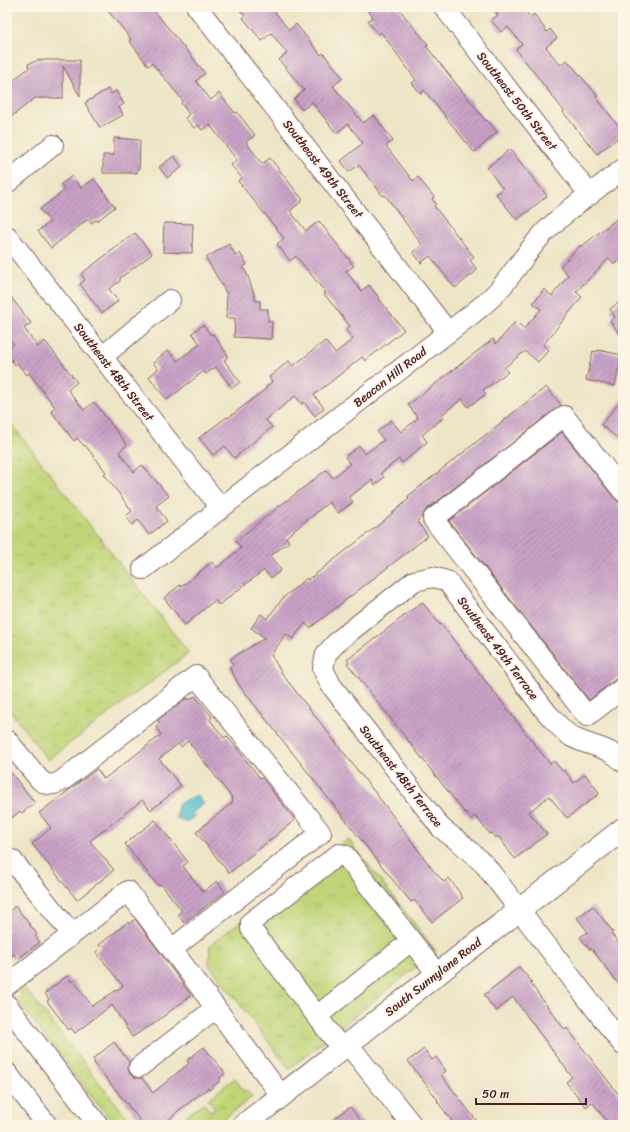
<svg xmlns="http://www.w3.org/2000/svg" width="630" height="1132" font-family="Sriracha,sans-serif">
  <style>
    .grass { fill: url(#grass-tufts); stroke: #857a52 }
    .water { fill: #4fbbca; stroke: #4c6d7a }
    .building { fill: url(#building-hatch) }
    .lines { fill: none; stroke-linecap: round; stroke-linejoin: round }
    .minor-casing { stroke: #836461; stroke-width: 22 }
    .major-casing { stroke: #836461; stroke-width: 24 }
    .minor { stroke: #fff; stroke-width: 20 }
    .major { stroke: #fff; stroke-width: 22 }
    .labels { text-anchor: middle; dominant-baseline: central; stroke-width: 4; stroke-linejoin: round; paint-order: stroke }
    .street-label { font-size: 12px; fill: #4a1f2b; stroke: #fcf5e5 }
  </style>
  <defs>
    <pattern id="grass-tufts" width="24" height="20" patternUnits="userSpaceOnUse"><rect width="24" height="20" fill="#c0d579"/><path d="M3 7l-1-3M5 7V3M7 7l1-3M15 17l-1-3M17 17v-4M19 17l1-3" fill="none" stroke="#a6b669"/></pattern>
    <pattern id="building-hatch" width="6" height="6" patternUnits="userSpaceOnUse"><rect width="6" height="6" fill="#c9a2c7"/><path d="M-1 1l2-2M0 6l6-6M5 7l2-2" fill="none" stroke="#a583a2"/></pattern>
  </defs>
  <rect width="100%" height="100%" fill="#fcf5e5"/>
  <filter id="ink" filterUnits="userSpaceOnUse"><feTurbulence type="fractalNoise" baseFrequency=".025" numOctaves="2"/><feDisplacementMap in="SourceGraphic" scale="8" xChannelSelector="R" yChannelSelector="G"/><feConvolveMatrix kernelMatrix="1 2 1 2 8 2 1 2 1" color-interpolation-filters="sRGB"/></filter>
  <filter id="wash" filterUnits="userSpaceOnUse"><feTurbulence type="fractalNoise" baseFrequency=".012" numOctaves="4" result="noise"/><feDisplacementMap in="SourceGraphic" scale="16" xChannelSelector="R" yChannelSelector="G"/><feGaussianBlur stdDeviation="0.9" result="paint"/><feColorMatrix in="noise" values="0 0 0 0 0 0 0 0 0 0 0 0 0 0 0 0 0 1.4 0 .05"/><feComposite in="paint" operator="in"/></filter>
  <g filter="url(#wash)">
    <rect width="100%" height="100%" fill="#ede5c6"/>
    <!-- grass -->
    <path class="grass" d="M7 418 189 653 48 760 7 707Z
      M348 839 436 951 289 1069 209 964 210 945Z
      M24 987 133 1125H114L16 1000 22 995 17 988Z
      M235 1078 244 1092 247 1090 252 1097 216 1125H175L203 1103 210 1111H213L215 1110 214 1107 208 1099Z"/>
    <!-- water -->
    <path class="water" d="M197 795 204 804 192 813 195 816 187 822 176 818 178 804Z"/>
    <g id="blocks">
      <!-- building -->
      <path class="building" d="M105 7H151L205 73 196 81 211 100 219 93 235 113 237 112 255 135 246 142 262 164 270 158 303 200 290 211 306 231 319 221 354 266 346 271 361 291 369 285 380 299H379L404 330 365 361 362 357 314 395 324 408 315 416 304 402 302 404 295 396 266 420 272 427 234 458 225 446 213 455 199 438 227 417 228 418 267 388 266 387 272 382 269 377 289 361 293 366 325 341 335 353 353 339 346 330 350 326 324 294 326 293 296 256 290 261 277 244 284 238 238 181 242 178 231 165 237 160 209 124 202 130 198 125 194 128 185 118 189 114 181 103 183 101 152 63 148 66 129 40 131 39Z
        M237 7H271L289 30 296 24 321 55 323 53 343 78 333 86 363 123 374 115 393 141 386 146 413 181 418 177 434 197 432 199 436 204 434 206 474 257 470 260 477 270 474 273 455 288 430 256 421 263 413 252 422 245 385 195 383 196 359 165 349 172 341 161 363 143 348 124 336 133 312 102 302 110 294 99 304 90 279 60 287 53 271 33 262 41 243 18 245 16Z
        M365 7H397L428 44 426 46 486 121 487 120 497 132 475 152 473 151 424 90 421 94 412 83 416 80 381 32 378 34 368 21 373 17Z
        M492 7H522L530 17 534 14 547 32 550 29 557 38 546 47 560 65 567 60 598 96 596 97 623 132V134L597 154 563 112 564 111 516 49 522 44 508 27 501 32 491 20 498 15Z
        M39 60H80V96L63 66V98H35L7 120V85L29 68 28 64Z
        M108 89 111 94 116 91 124 104 119 107 123 115 100 128 85 103Z
        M114 138 140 140 139 169H137V173H103V155H114Z
        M510 149 547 196 517 220 496 194 503 189 487 168Z
        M174 156 182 167 167 178 159 167Z
        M72 176 81 188 94 179 115 207 97 221 96 220 91 223 88 219 51 248 38 231 50 222 40 209 65 190 61 184Z
        M623 214V257L614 264 609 258 576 292 582 297 543 345 549 350 538 362 525 351 504 368 508 372 483 390 486 394 468 407 462 399 441 415 443 418 422 435 427 442 402 463 399 459 381 473 384 477 375 485 372 480 349 497 353 502 338 513 329 502 286 537 289 542 270 556 281 570 271 578 264 570 219 605 215 600 185 625 164 598 180 585 181 587 212 562 217 568 241 548 236 541 276 509 326 470 333 478 350 464 345 457 359 446 365 454 384 440 377 432 391 420 401 432 418 418 408 405 493 339 496 344 516 321 524 329 541 309 533 303 544 289 552 296 568 275 560 266 581 245 582 246Z
        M164 223 193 224 192 253 163 252Z
        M135 233 152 254 120 278V281L109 289 118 301 102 313 80 284 85 280 81 274Z
        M229 244 236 256 240 253 247 265 243 267 248 276 256 301H260V309H268V321H272L271 339 234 337 235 318H226L227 294 206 258Z
        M7 292 31 323 24 328 38 347 45 341 77 382 68 390 84 410 94 402 127 445 119 452 134 472 142 465 169 496 156 506 167 521 149 535 138 520 132 525 126 516 132 511 104 474 106 472 85 445 84 446 77 438 74 441 73 440 51 411 55 407 29 373 27 375 17 363 15 365 7 354V349L14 344 7 335Z
        M623 299V339L610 321 615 317 610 309Z
        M203 325 211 335 213 334 227 354V358L224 360 240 382 232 388 216 367 206 374 204 371 167 400 149 377 158 369 153 363 168 350 177 361 200 344 192 333Z
        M598 350 622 355 615 386 586 380 593 351 597 352Z
        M546 387 561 405 426 510 422 517 417 521 428 536 310 628 305 623 293 639 286 634 271 655 283 675 387 808 433 870 444 882 449 878 462 896H461L463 898 432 922 414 900 411 902 392 879 239 685 229 667 233 664 230 659 265 638 251 628 261 614 267 619 283 598 307 578 308 580 381 523 409 499 407 497Z
        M623 398V442L601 425Z
        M562 432 614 498 623 505V677L616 679 589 700 449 521Z
        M422 602 440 625 441 624 550 764 554 761 562 771 564 770 574 783 585 774 598 791 599 794 567 818 549 796 529 812 547 834 515 859 498 836 496 838 492 833 490 834 475 816 471 819 466 812 465 813 347 663 349 662 347 660Z
        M195 696 212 717 210 720 224 738 227 736 260 778 261 777 295 820 229 873 196 832 233 802 232 800 233 799 188 741 181 747 178 744 159 759 181 786 151 810 142 800 90 841 114 870 77 900 32 844 51 828 39 813 97 769 104 779 161 735 156 727 160 723 158 720 187 698 189 700Z
        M7 768 35 803 22 813 20 811 7 822Z
        M155 820 188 862 183 866 203 892 217 881 225 892 184 923 178 914 182 911 161 884 158 886 125 844Z
        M15 906 37 934 35 936 40 942 18 959 14 954 7 959V914Z
        M593 906 613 932 611 933 623 949V990L591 948 590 950 580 937 588 932 577 918Z
        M135 919 191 995 155 1023 132 1037 112 1005 75 1033 71 1028 69 1030 62 1021 47 1001 49 1000 45 993 67 976 71 982 73 980 92 1006 123 986 96 952 101 947 99 945 123 926 128 922 129 924Z
        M519 967 532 982 530 983 565 1030 567 1028 623 1100V1125H610L592 1102 586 1107 566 1082 572 1077 513 997 496 1011 484 995Z
        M114 1042 129 1062 128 1068 130 1074 135 1078H142L153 1093 189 1063 187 1060 204 1047 225 1073 220 1078 221 1080 209 1090 208 1088 178 1111 163 1125H144L94 1063 95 1062 93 1059Z
        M424 1049 432 1060 436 1057 446 1071 441 1075 480 1125H455L437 1101 438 1100 408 1061Z
        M350 1107 364 1125H326Z"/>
    </g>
  </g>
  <g filter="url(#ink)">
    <use href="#blocks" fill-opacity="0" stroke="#836461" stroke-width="1"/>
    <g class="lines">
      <defs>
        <path id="minor" d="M197 7 448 332
          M444 7 590 195
          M7 183 53 145
          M7 236 221 508
          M102 357 170 300
          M623 491 564 416 433 519 587 716 623 688
          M143 569 221 508 477 310C487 302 496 294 503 285 517 268 528 250 543 234 566 210 596 190 623 169
          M7 740 40 780C48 787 55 785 63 780L196 676 321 833 172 949
          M623 762C610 747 589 746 572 737 562 731 555 721 547 713L447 581 433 577 414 581 339 640 326 654 323 669 331 685 441 828 462 844 485 865 623 1045
          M12 860 72 934
          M7 985 128 891 281 1095
          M7 1005 98 1125
          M317 1016 411 941
          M348 1044 412 1125
          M341 1048 251 929V922L339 854 345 855 437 974
          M139 1067 216 1008
          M7 1073 47 1125"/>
        <path id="major" d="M244 1125 623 829"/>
      </defs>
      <!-- minor casing -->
      <use href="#minor" class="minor-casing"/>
      <!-- major casing -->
      <use href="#major" class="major-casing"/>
      <!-- minor -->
      <use href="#minor" class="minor"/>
      <!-- major -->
      <use href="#major" class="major"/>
    </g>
  </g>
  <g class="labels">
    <!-- street labels -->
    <g class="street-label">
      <text transform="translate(517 101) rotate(52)">Southeast 50th Street</text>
      <text transform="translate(323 169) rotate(52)">Southeast 49th Street</text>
      <text transform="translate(114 372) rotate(52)">Southeast 48th Street</text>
      <text transform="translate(390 377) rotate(-38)">Beacon Hill Road</text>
      <text transform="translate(498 648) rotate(53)">Southeast 49th Terrace</text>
      <text transform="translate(401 776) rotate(52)">Southeast 48th Terrace</text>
      <text transform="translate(433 977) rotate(-38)">South Sunnylane Road</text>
    </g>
  </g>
  <!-- margin -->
  <rect width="630" height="1132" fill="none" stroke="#fcf5e5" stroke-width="24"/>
  <!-- scale -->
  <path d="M476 1098v6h110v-6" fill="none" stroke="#4a1f2b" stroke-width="2"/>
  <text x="482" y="1098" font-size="12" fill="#4a1f2b" stroke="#fcf5e5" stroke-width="3" paint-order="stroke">50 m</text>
</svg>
